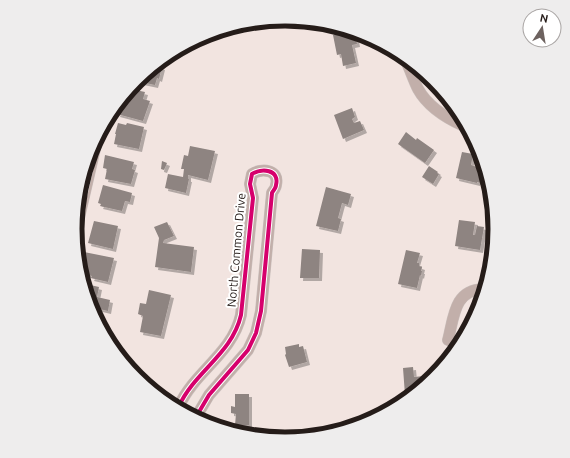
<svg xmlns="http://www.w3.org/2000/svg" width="570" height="458" font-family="Ubuntu,sans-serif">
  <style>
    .building { fill: #8e8481; filter: url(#shadow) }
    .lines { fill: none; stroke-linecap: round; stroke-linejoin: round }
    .minor-casing { stroke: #cbc1be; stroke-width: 12 }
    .minor { stroke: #c2afaa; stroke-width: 11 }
    .cycleway-casing { stroke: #fff; stroke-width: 6 }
    .cycleway { stroke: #d6006c; stroke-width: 4 }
    .labels { text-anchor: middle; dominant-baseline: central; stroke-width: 4; stroke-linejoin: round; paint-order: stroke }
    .street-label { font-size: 12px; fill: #251c19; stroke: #fff }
    .rim { fill: none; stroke: #251c19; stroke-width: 5 }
  </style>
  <defs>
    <filter id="shadow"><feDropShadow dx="3" dy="3" stdDeviation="0" flood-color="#0004"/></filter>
  </defs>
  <rect width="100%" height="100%" fill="#f2e4e0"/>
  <!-- building -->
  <path class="building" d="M349 32 355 33 357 44 352 45 356 63 343 66 341 54 337 55 333 35Z
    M159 66 162 67 159 79 157 78 155 85 136 81Z
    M131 89 145 92 143 99 150 101 143 121 117 114 120 106Z
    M352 108 355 117 352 119 354 123 360 121 364 130 343 139 334 115Z
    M118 123 126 125 127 123 144 127 139 149 114 144 116 134H115Z
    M406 132 416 140 417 138 434 150 425 163 398 144Z
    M190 146 215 151 208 180 188 175V179H189L186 193 165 188 168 174 183 177 184 169H181L184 155 188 156Z
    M462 152 473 154 471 165 483 169 485 184 477 182V183L456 178Z
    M105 155 134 162 132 169 135 170 131 184 105 179 107 169 103 168Z
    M162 161 167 163 164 170 161 169Z
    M429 166 438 172 437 173 439 174 433 184 422 177Z
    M103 185 132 193 130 202 125 201 122 211 100 206 101 204 98 203Z
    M326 187 351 194 348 205 342 203 338 218 341 219 338 231 316 226Z
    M459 220 475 222 473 235H475L477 226 484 227 480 250 455 246Z
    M94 221 118 226 113 249 88 243Z
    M167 222 174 236 164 240 163 243 194 247 191 272 155 267 159 238 154 227Z
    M302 249 320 250 319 278H300Z
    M406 250 420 253 417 263H419V266L422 267 421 271H422L421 276 420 275 417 288 398 284Z
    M84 252 114 258 108 282 91 278 92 276 84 274 86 264 82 263Z
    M86 284 99 287 97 297 110 300 108 311 91 307Z
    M149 290 171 295 161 336 140 332 143 316 138 314 140 303 146 304Z
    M299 344V347L303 346 307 362 289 367 285 355 286 354 285 347Z
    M413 367 414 377 434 375V376L408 394 405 395 403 368Z
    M235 394H249V425H235L236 414 231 413V406L235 407Z"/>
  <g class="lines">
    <defs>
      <path id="minor" d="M407 63C411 72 414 81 418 89 428 107 446 118 464 126
        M76 231 97 140
        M448 340C454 317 454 290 483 289
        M179 406C195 371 232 354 241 315L253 198 250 184 252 174C261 168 280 169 276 185 276 188 273 191 272 193L261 311 256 333 248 350 242 357 209 395 196 417"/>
    </defs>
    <!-- minor casing -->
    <use href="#minor" class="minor-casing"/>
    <!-- minor -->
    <use href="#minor" class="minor"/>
    <defs>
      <path id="cycleway" d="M76 231 97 140
        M179 406C195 371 232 354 241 315L253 198 250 184 252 174C261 168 280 169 276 185 276 188 273 191 272 193L261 311 256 333 248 350 242 357 209 395 196 417"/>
    </defs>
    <!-- cycleway casing -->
    <use href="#cycleway" class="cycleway-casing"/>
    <!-- cycleway -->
    <use href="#cycleway" class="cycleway"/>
  </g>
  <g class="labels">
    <!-- street labels -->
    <g class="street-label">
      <text transform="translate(236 250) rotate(-85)">North Common Drive</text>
    </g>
  </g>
  <!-- crop -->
  <path d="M0 0H570V458H0ZM82 229a203 203 0 1 1 406 0a203 203 0 1 1-406 0Z" fill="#eeeded" fill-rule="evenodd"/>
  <path class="rim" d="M82 229a203 203 0 1 1 406 0a203 203 0 1 1-406 0Z"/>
  <!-- north arrow -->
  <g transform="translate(542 28) rotate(12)"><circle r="19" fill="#ffffff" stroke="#a8a4a3"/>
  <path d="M0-3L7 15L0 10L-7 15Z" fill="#6d625f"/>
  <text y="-6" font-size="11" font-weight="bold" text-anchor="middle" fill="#251c19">N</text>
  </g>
</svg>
